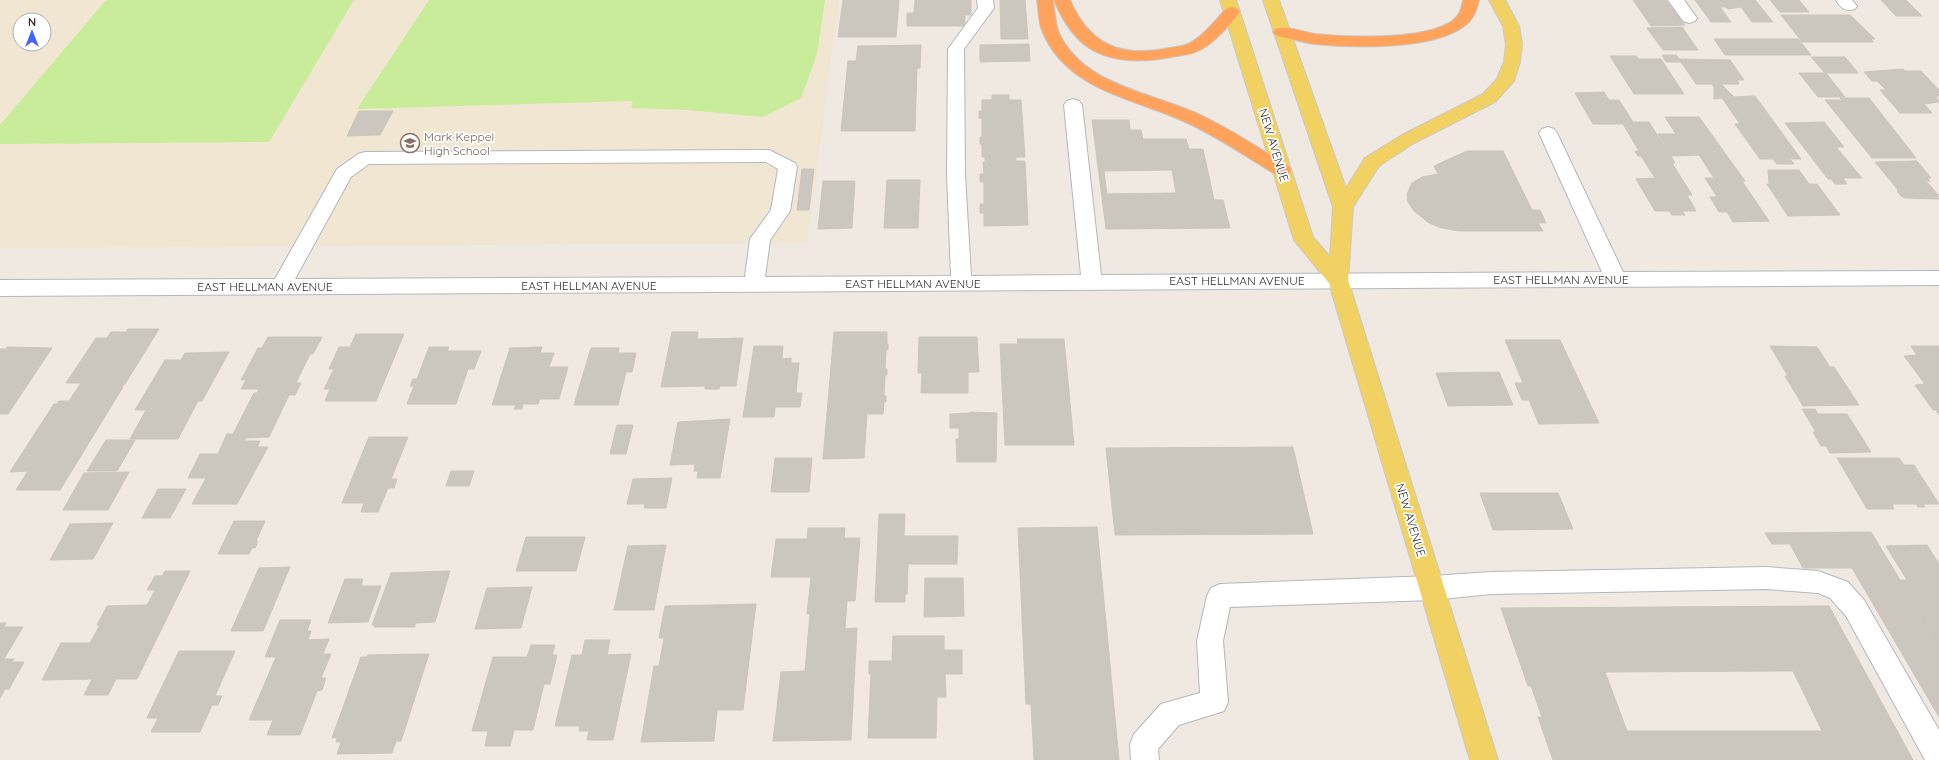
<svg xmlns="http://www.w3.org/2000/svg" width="1939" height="760" font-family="Quicksand,sans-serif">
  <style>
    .education { fill: #f0e6d1; fill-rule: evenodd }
    .pitch { fill: #c9ec9a }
    .building { fill: #cbc7bf; stroke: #cbc5ba; fill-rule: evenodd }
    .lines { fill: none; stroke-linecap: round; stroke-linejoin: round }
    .minor-casing { stroke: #b4b7c1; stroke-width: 2 }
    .major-casing { stroke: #c9c9c9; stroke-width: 2 }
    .highway-casing { stroke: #c9c9c9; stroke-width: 2 }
    .minor { fill: #fff; fill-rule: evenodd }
    .major { fill: #f2d163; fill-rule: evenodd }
    .highway { fill: #ffa35c; fill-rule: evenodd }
    .labels { text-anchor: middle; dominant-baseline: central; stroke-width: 3.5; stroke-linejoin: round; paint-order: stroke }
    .education-label { font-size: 12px; fill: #785e54; stroke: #fff; text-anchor: start }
    .street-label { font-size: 12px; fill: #2e2e2e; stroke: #fff }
  </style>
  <rect width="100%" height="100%" fill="#efe9e1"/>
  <!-- education -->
  <path class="education" d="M0 0H839L807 243 0 248ZM20 20H44V44H20Z"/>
  <!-- pitch -->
  <path class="pitch" d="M106 0H354L269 142 0 144V125Z
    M429 0H825L817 54 801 98 763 117 687 110 631 108 633 101 357 109Z"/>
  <!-- building -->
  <path class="building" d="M843 0H899L896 37H838Z
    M915 0H971V15H965V26H907V13H914Z
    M1000 0H1025L1028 39H1001Z
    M1633 0H1666L1685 25 1651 26Z
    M1695 0H1755L1773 22H1752L1741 7 1728 9 1726 7H1720L1731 22H1711Z
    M1770 0H1799L1809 12H1780Z
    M1881 0H1906L1922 16H1896Z
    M1781 15H1850L1875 39H1871L1873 42H1802Z
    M1682 27 1698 50H1663L1647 28Z
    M1714 39H1798L1811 55H1725Z
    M1029 44 1030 61 980 62V45Z
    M921 45 920 68H917L915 131H841L848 61H856L858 46Z
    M1662 55H1676L1679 59 1730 60 1744 80H1737L1739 84H1721L1734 97 1755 96 1801 159H1790L1794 164H1777L1773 159H1760L1735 124H1740L1722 98 1714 99V87L1712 84H1696L1681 62H1666Z
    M1610 56H1636L1639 59H1661L1684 94H1634Z
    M1811 57H1845L1858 73H1826L1845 97H1818L1799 73H1825Z
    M1903 69 1905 71H1921L1939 90V96H1936L1939 102 1924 104 1932 113H1900L1880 90H1886L1877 81H1872L1864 72Z
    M1604 92 1609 100H1619L1633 122H1649L1675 163H1672L1692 195H1687L1696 211H1682L1685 215H1672L1669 211H1655L1636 179 1655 178 1641 156H1638L1635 151H1639L1623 124H1593L1575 93Z
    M992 95H1009V100H1021L1025 157H1016V161H1025L1028 225 984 226V213H980V204H984V182H980V174H984L983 162H985V157H982V144H980V137H982V118H979V111H982V100H992Z
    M1840 98H1869L1916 158H1872L1825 100H1842Z
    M359 111H393L380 135 347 136Z
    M1665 117H1699L1745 181H1742L1769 221 1733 222 1727 212H1719L1710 197H1717L1705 178H1714L1699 155 1671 156 1658 134H1676Z
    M1092 120H1129L1130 130H1141L1143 139H1186L1189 149H1203L1214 200H1223L1230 228 1106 229ZM1172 170 1176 193 1107 194 1104 171Z
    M1824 122 1844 147H1836L1862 178H1843L1847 184H1835L1831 179H1828L1785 123Z
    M1467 151H1503L1532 210H1540L1546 223H1538L1543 231H1459L1442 228 1429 223 1414 211 1408 202 1407 194 1412 183 1422 177 1438 174 1434 166Z
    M1917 161 1931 178H1927L1930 181H1926L1939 196 1937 197 1939 199 1904 198 1900 195 1897 191H1899L1875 162Z
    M802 169H814L809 210H797Z
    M1768 170H1799L1809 184H1817L1840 215 1788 216 1767 184H1769Z
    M887 180H920L918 228H884Z
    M823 181H855L852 228 818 229Z
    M128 329H159L125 384 121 387H123L60 490H16L28 471 10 472 54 404H57L59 401H69L81 383H66L96 338H107L111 332H126Z
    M672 332H698L697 339 743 338 736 386H720L719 389H705V386L661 387Z
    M834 332H887V344H888V350H886L885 369H887V375H885L884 396H886V402H884L883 414H867L864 458 823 459Z
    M356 334H404L376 401H325L330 389H324L334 369H329L339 347H350Z
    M268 337H322L313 354H310L296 383H301L295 395H289L269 437 246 438 245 441H260L257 447H268L237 504H192L206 478H188L200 454H218L227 434H233L254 393H257L259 389H241L246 380H241L258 348H262Z
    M919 337H977L979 372H968V393H921L922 373H918Z
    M1017 339H1064L1074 445H1005L1000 344H1018Z
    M1505 340H1560L1599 423 1539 424 1529 400H1522L1515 383H1523Z
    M754 346H783L782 359 791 358V363H799L796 393H802L800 407H775L774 417H743Z
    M1770 346 1817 347 1830 367H1834L1859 405 1803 406 1785 376H1788Z
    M1911 346H1939V415L1936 410H1933L1915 385 1925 384 1904 356 1917 355Z
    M7 347 52 348 8 414H0V349H6Z
    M429 347H449L447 351H481L474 369H468L456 404H407L414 386H410L413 379H417Z
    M542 347 540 353H554L549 367H568L559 399H540L538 404H523L522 409H514L516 405H492L510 348Z
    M591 348H619L618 353H636L632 372H626L618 405H574Z
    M229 352 202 401H198L178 439H130L146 410H135L165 360H181L185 353Z
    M1499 372 1513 405 1448 406 1436 373Z
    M1802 409H1815L1818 414H1847L1871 452 1830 453 1826 446H1821L1813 432H1816Z
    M970 412 997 413 996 462H957L956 439H959V428H950V414L970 413Z
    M730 419 720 478H697L698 471H694L695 464 670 465 678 422Z
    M617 425H633L626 454H610Z
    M369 437H408L391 479H397L394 488H388L378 512H361L364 503H342Z
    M106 440H135L117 471H87Z
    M1293 447 1313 534 1115 535 1106 448Z
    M775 458H812L809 492H771Z
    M1837 458H1899L1904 465H1914L1939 504H1923L1925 507H1918L1916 504H1892L1894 509H1867Z
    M451 471H474L469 486H446Z
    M129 472 108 510H63L84 473Z
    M672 478 666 508H644L645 504H627L633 479Z
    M158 489H186L170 518H142Z
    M1480 493H1558L1573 529 1493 530Z
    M879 514H905L904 536H958L957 564H908L907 594H905V602H875Z
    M234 521H265L256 541H258L255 548H252L249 554H218Z
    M113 523 93 559 50 560 70 524Z
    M1097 527 1119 760H1034L1031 704H1026L1018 528Z
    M808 528H845L844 538H860L855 601H847L845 629 857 628 851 740 773 741 781 672 805 671 810 614H807L811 577H771L776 539H807Z
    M1871 532 1939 644V717L1852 568H1803L1790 544H1772L1765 533Z
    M526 537H585L576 571H516Z
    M666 545 654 610H614L628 546Z
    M1927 545 1939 564V644L1900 580H1907L1886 546Z
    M290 567 263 631H231L259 568Z
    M165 571H190L137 679H116L108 695H84L92 679 42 680 61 643H90L100 625H97L107 606 147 605 155 590H147L155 576H162Z
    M450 571 435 622 415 623V627H374L375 625H372L391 573Z
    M925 578H963L964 616 924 617Z
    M345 579H363L361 586H381L368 622 328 623Z
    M532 587 521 628 475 629 487 588Z
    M756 604 743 710H717L714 741 641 742 654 666H659L664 638H659L665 606Z
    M1829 606 1913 760H1553L1538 717H1542L1531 686H1528L1501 608ZM1793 671 1822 731H1627L1605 672Z
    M280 620H311L307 631H311L308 640 329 639 323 654H331L321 678H326L322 690 317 691 300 735H267L273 720H249L276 657H265Z
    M0 623H6L4 627H23L4 659H14L12 662H24L9 689H5L0 698Z
    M893 636H944V650H962V674H945L946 697H937L936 738H868L871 674H869V661H892Z
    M585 640H610L607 655 631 654 613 740H587L589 731H579L580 726H555L572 655H582Z
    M531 645H555L552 655H557L550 684H544L533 730H514L510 746H485L488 731H472L493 657H527Z
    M179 651H235L215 696H222L218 705H212L200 732H151L158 718H147Z
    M429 654 401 741H396L392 753 337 754 341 742H336L337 738H332L361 657H367L368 655Z"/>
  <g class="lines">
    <defs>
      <path id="minor" d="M977 0H993L994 8 964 49 965 175 971 276 1081 275 1064 105 1067 101 1073 99 1079 101 1082 105 1101 275 1602 272 1539 133 1542 129 1548 127 1554 129 1557 133 1623 272 1939 271V285L0 296V280L275 279 337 169 358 154 365 152 769 150 795 163 797 167 790 211 770 240 765 277 951 276 947 175 948 49 978 8ZM766 162 778 169 771 210 750 239 745 277 295 279 351 177 369 164Z
        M1668 0H1684L1697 18 1695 21 1689 23 1683 21Z
        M1836 0H1852L1857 6 1855 9C1845 12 1841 8 1836 0Z
        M1766 567 1818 571 1848 582 1864 600 1939 730V760H1925L1846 616 1830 598 1818 593 1766 589 1491 594 1432 600 1230 607 1223 641 1228 702 1224 711 1179 725 1158 749 1159 760H1131L1130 744 1134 734 1161 704 1200 693 1197 641 1207 596 1211 588 1220 584 1432 576 1491 572Z"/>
      <path id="major" d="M1220 0H1236L1313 237 1330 257 1333 207 1263 0H1279L1346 188 1365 158 1402 135 1483 94 1497 79 1504 62 1506 44 1503 26 1489 0H1505L1519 26 1522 44 1520 62 1514 81 1495 102 1414 143 1379 166 1353 207 1348 280 1498 760H1470L1329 283 1294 240Z"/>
      <path id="highway" d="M1037 0H1053C1055 11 1055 23 1059 33 1083 85 1150 92 1196 113 1229 128 1258 148 1289 166L1291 170 1289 174 1282 176 1275 174C1245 156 1215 135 1183 121 1132 98 1068 90 1043 33 1038 23 1039 11 1037 0Z
        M1054 0H1070C1089 43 1118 57 1164 49 1171 47 1181 47 1188 44 1203 37 1215 20 1226 9L1232 7 1238 9 1240 12C1232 23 1213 44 1200 50 1193 54 1184 55 1177 56 1147 62 1111 65 1085 45 1070 33 1061 17 1054 0Z
        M1463 0H1479C1477 8 1475 16 1469 22 1440 51 1353 48 1314 44 1303 42 1292 39 1281 37L1275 35 1273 32 1275 29C1288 25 1302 32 1315 34 1345 37 1439 42 1458 15 1461 11 1462 5 1463 0Z"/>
    </defs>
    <!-- minor casing -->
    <use href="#minor" class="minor-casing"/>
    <!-- major casing -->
    <use href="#major" class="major-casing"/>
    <!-- highway casing -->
    <use href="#highway" class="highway-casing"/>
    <!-- minor -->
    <use href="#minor" class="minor"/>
    <!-- major -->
    <use href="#major" class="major"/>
    <!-- highway -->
    <use href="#highway" class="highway"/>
  </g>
  <!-- icons -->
  <defs>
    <symbol id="school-ring" viewBox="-11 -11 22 22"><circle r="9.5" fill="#fff" stroke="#8d6e63" stroke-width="1.5"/><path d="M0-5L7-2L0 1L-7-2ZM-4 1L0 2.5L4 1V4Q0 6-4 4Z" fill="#8d6e63"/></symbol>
  </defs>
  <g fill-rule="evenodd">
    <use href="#school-ring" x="399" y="132" width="22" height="22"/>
  </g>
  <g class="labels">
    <!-- education labels -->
    <g class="education-label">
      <text x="424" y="136">Mark Keppel<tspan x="424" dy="14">High School</tspan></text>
    </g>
    <!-- street labels -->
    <g class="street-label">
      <text transform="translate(1274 145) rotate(73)">NEW AVENUE</text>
      <text x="1561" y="279">EAST HELLMAN AVENUE</text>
      <text x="1237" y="280">EAST HELLMAN AVENUE</text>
      <text x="913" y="283">EAST HELLMAN AVENUE</text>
      <text x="589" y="285">EAST HELLMAN AVENUE</text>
      <text x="265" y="286">EAST HELLMAN AVENUE</text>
      <text transform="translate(1411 520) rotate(73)">NEW AVENUE</text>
    </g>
  </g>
  <!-- north arrow -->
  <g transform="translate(32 32)"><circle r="19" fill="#ffffff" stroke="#ababab"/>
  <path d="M0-3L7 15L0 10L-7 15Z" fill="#4264fb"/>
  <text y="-6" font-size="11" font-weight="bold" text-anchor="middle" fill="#2e2e2e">N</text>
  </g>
</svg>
